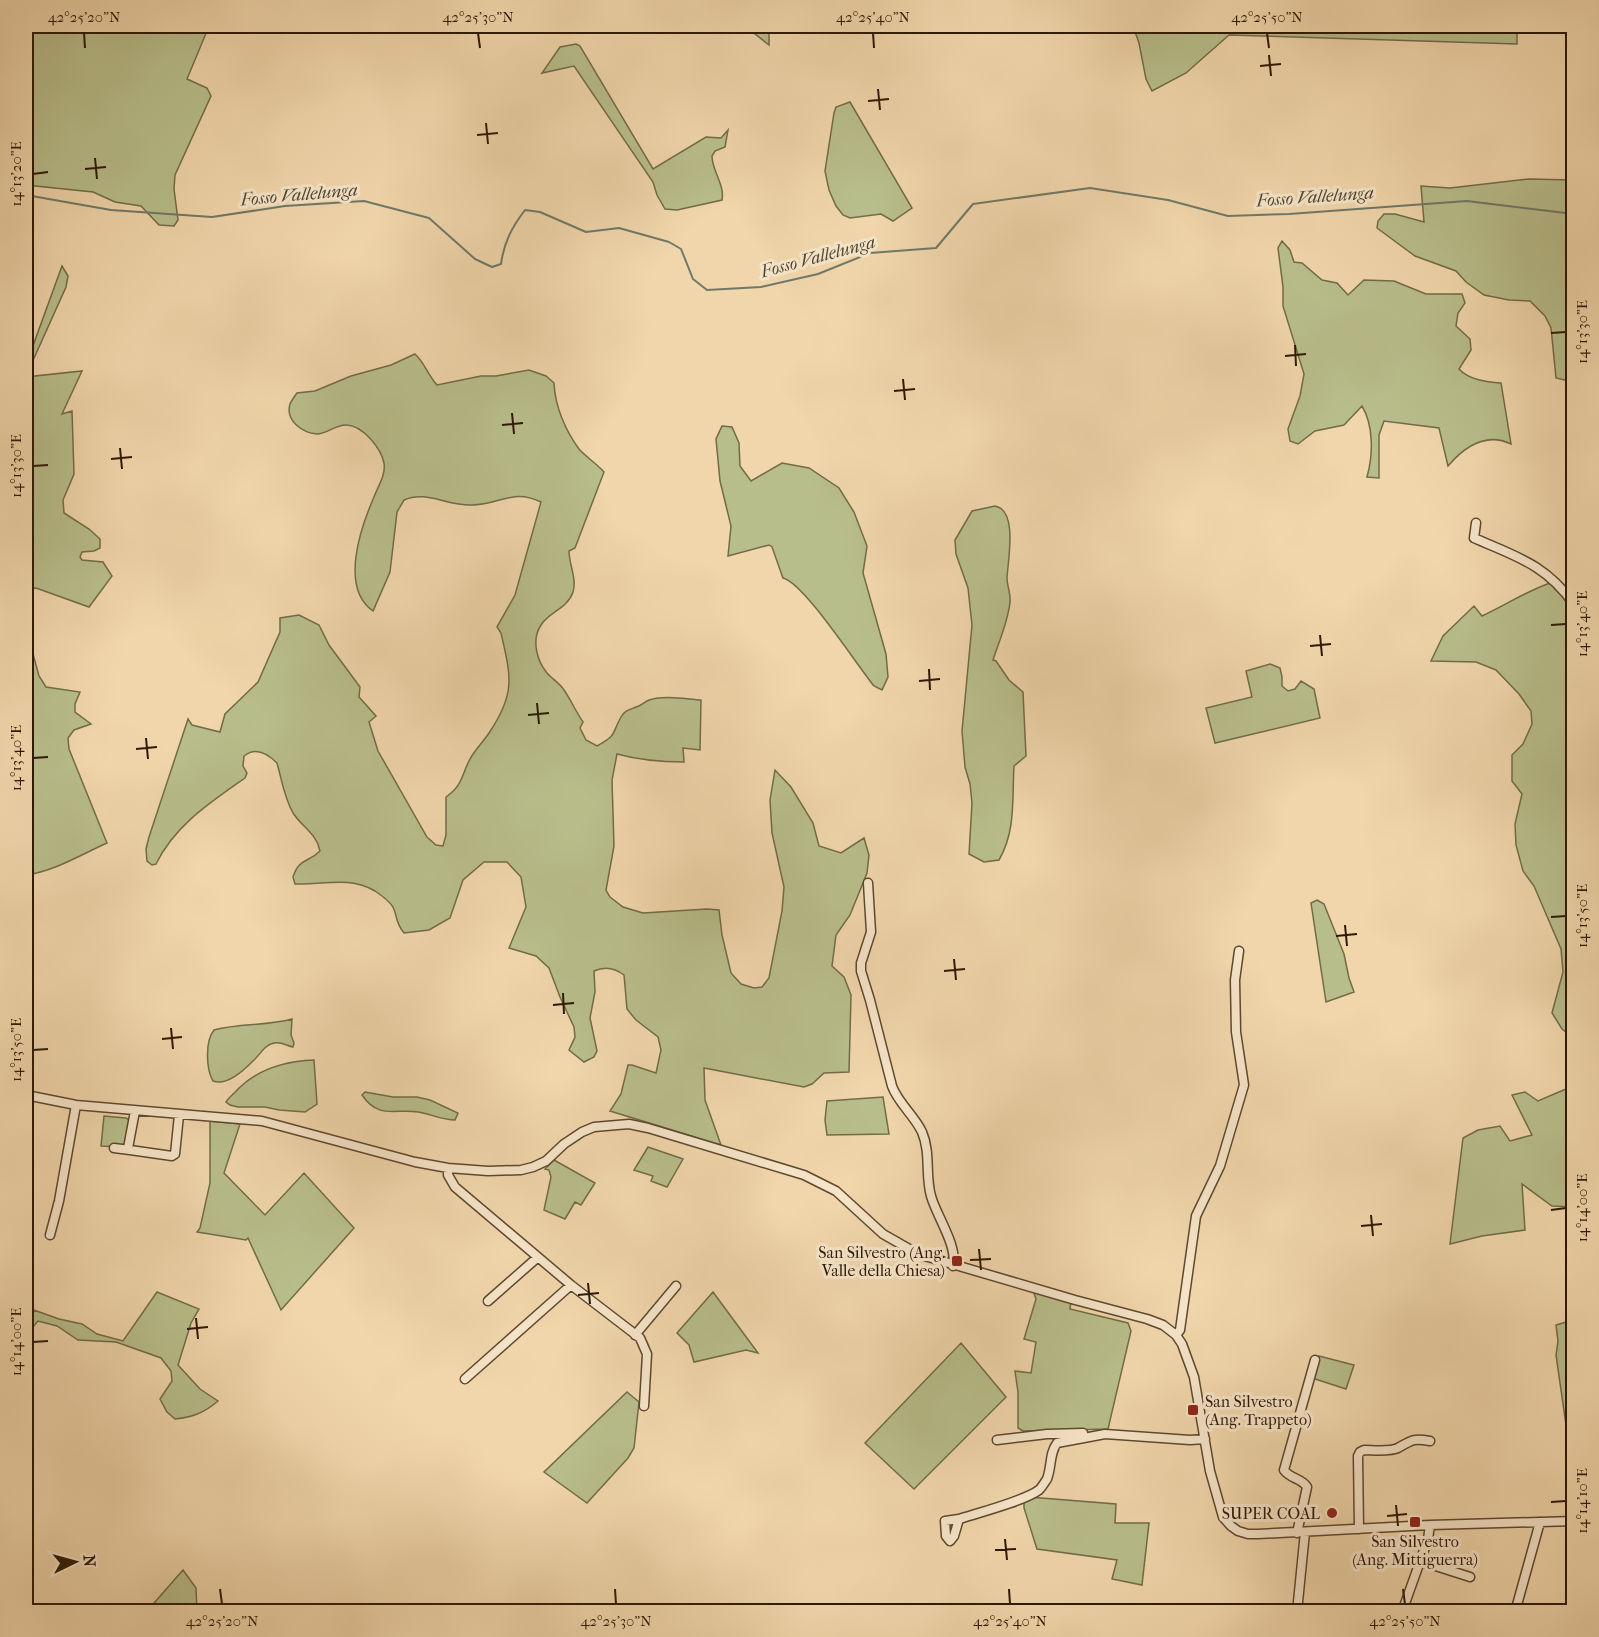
<svg xmlns="http://www.w3.org/2000/svg" width="1599" height="1637" font-family="'IM FELL French Canon',serif">
  <style>
    .green { fill: #b8be8b; stroke: #726b48; stroke-width: 1.5 }
    .lines { fill: none; stroke-linecap: round; stroke-linejoin: round }
    .stream { stroke: #6f7969; stroke-width: 2 }
    .minor-casing { stroke: #5e482e; stroke-width: 11 }
    .minor { stroke: #f6e4c8; stroke-width: 8 }
    .ticks { fill: none; stroke: #2d1804; stroke-width: 2 }
    .poi-dot { fill: #8f2418; stroke: #f6e4c8; stroke-width: 2 }
    .labels { text-anchor: middle; dominant-baseline: central; stroke-width: 6; stroke-linejoin: round; paint-order: stroke }
    .poi-label { font-size: 16px; fill: #2d1804; stroke: #f6e4c8; text-anchor: end }
    .water-label { font-size: 18px; font-style: italic; fill: #4e4836; stroke: #f6e4c8 }
    .neatline { fill: none; stroke: #2d1804; stroke-width: 2 }
    .ticks-label { font-size: 15px; text-anchor: middle; fill: #2d1804 }
  </style>
  <rect width="100%" height="100%" fill="#f1d6ab"/>
  <filter id="stains"><feTurbulence type="fractalNoise" baseFrequency=".00333" numOctaves="4"/><feColorMatrix values="0 0 0 0 .2 0 0 0 0 .09 0 0 0 0 .02 0 0 0 .5 -.17"/></filter>
  <radialGradient id="worn" r=".72"><stop offset=".6" stop-color="#630" stop-opacity="0"/><stop offset="1" stop-color="#630" stop-opacity=".3"/></radialGradient>
  <!-- green -->
  <path class="green" d="M26 26H209L187 79 207 88 211 96 175 175 174 189 178 220 174 226 159 225 141 206 115 202 93 192 26 185Z
    M745 26H769V45Z
    M1133 26H1517V44L1229 35 1186 73 1152 91 1146 79 1139 43Z
    M576 44 580 46 653 169 706 137 721 138 728 130 725 147 715 151 712 156C712 171 725 185 722 200L677 210 665 209 657 195 653 182 574 66 542 73 560 47Z
    M850 102 912 208 893 221 881 214 850 218 843 215 836 206 829 190 825 171 834 113 836 107Z
    M1529 179 1573 180V382L1556 378 1551 328 1545 316 1530 301 1509 300 1484 295 1466 282 1456 271 1415 256 1377 228 1378 221 1384 214H1395L1424 222 1421 186 1450 188Z
    M1282 241 1290 250 1294 262 1302 263 1322 280 1337 283 1348 295 1364 280 1394 281 1426 294H1462L1465 303 1458 313 1456 326 1470 339 1471 350 1459 369C1469 380 1487 382 1501 383L1511 444C1486 432 1465 446 1448 466L1439 428 1384 421 1379 435V478L1367 477C1373 456 1374 426 1362 406L1344 425 1315 431 1298 444 1290 441 1288 429 1300 396 1304 374 1283 306V287L1278 248Z
    M62 266 68 276 66 287 26 376V365Z
    M415 354C424 362 428 375 437 385L481 376H496L529 370 546 376 554 383C555 406 565 430 579 449 586 457 597 464 604 472L575 548 569 551C569 565 577 578 573 592 568 608 549 612 541 625 531 640 537 661 547 673 552 679 560 683 564 690 571 700 576 712 583 722L580 728 586 740 597 746C618 734 611 735 621 717 625 710 629 710 636 707 641 706 644 702 649 700 665 695 685 699 701 700L700 750 683 748 684 762C661 762 639 760 617 754L612 780 614 846 606 890 610 897 623 907 643 913 707 909 719 910 722 935 731 973 741 984 754 988 762 987 769 978 782 911 784 887 772 833 770 800 775 770 791 787 813 823 819 846 841 853 864 838 869 855 867 873 850 915 836 935 832 966 844 977 851 995 849 1072 824 1073 812 1084 804 1087 704 1068 705 1100 721 1145 610 1111 621 1094 628 1065H632L656 1073 661 1050 658 1037 636 1020 627 1009 624 975C615 968 605 966 594 971L595 992 590 1018 597 1051 594 1057 584 1062 569 1050 575 1037 574 1027 560 997 549 968 536 956 509 948 526 907 521 877 507 862H484L463 880 450 918 429 930 404 933C395 922 398 918 393 907 389 901 381 895 375 891 349 876 324 885 295 884L293 877C299 858 308 863 320 851 317 834 302 827 293 813 284 797 282 781 277 763 268 754 256 746 244 756L243 766 247 773 245 778C211 802 175 825 156 864L152 865 147 861 146 849 149 837 188 719 192 725 220 732 225 714 258 682 280 632V618L299 615 319 625 329 645 360 687 359 697 376 716 369 722 378 751 427 837 436 845 443 846 446 835V797C463 785 461 776 470 759 475 750 483 742 489 733 516 693 511 677 501 633L497 627 515 595 541 502C512 488 500 505 472 505 447 506 426 490 404 500L397 512 390 572 373 611C340 588 360 529 374 497 378 486 386 475 384 463 381 448 363 426 347 425 336 424 327 434 317 434 303 433 285 421 290 404 291 401 295 396 297 393L315 391 351 376 391 365Z
    M82 371 62 414 72 411 74 474 63 500 64 513 89 529 100 539V548L94 551 82 552 80 557 82 560 103 562 112 576 89 607 36 588 26 589V377Z
    M722 426 732 427 739 443 740 466 751 481 782 463 809 468 839 488 854 512 867 546 863 573 886 654 888 677 882 690 874 686C856 664 804 583 783 578L772 547 769 545 728 556 731 526 720 481 716 439Z
    M995 506C1018 510 1008 560 1007 578 1007 586 1011 594 1010 602 1008 622 999 641 993 660L996 661 1009 680 1023 692 1026 756 1014 766C1012 799 1016 831 999 860L984 862 969 854 972 803 970 784 965 767 962 731 972 625 968 588 956 554 955 540 972 511Z
    M1553 582 1573 612V1038L1562 1029 1552 1013 1563 972 1561 949 1534 886 1523 871 1516 845 1515 824 1522 794 1512 781V755L1523 744 1532 724 1531 711 1519 694 1496 670 1476 662 1431 661 1443 636 1474 606 1482 616C1506 605 1528 590 1553 582Z
    M26 628 39 676 46 687 80 692 75 704V712L91 724 74 730 68 738 69 749 107 843C80 855 55 871 26 875Z
    M1270 664 1280 668 1282 677V686L1288 691 1295 689 1301 681 1314 689 1320 718 1215 743 1206 708 1252 697 1246 671Z
    M1317 900 1324 904 1344 954 1349 978 1354 992 1326 1002 1311 903Z
    M292 1019 291 1035 294 1043 293 1047C287 1046 281 1041 274 1043 264 1045 260 1055 253 1061 243 1071 227 1086 213 1081 206 1069 205 1041 214 1030 240 1023 267 1026 292 1019Z
    M314 1060 317 1104 305 1112 279 1110 265 1107H238L230 1105 226 1102C229 1097 235 1093 239 1088 260 1068 285 1061 314 1060Z
    M1573 1086V1207L1552 1206 1522 1184 1525 1230 1482 1236 1450 1244 1463 1138 1478 1130 1500 1126 1510 1141 1532 1135 1512 1095 1525 1092 1538 1101Z
    M365 1092 393 1097H417L430 1100 458 1113 455 1120C443 1120 430 1114 418 1112 395 1108 379 1120 362 1095Z
    M883 1097 889 1134 827 1135 825 1120 827 1101Z
    M104 1116 126 1118 130 1120 128 1144 123 1147 101 1146Z
    M210 1121 240 1124 224 1173 265 1215 304 1173 354 1228 281 1310 248 1238 246 1240 197 1232 200 1228 210 1183Z
    M648 1147 683 1159 667 1187 651 1181 653 1176 634 1170Z
    M554 1160 595 1183 581 1205 575 1202 565 1219 544 1210 551 1177 549 1170 545 1169Z
    M1033 1290 1071 1301 1070 1309 1128 1323 1131 1331 1108 1429 1023 1431 1018 1428V1392L1015 1371 1031 1373 1036 1342 1024 1339 1036 1299Z
    M157 1292 199 1309 191 1323 178 1365 200 1389 218 1401C204 1413 193 1417 175 1419L167 1412 160 1399 172 1381 171 1371 161 1358 116 1342 78 1340 57 1326 38 1321 26 1335V1315L32 1318 34 1310 59 1319 82 1324 97 1334 123 1341Z
    M713 1292 758 1353 746 1350 694 1362 689 1345 677 1333Z
    M1573 1320H1574L1573 1474 1556 1355 1558 1341 1556 1325Z
    M961 1343 1006 1397 914 1489 865 1443Z
    M1319 1356 1354 1365 1346 1389 1312 1378Z
    M627 1392 639 1402 634 1448 628 1458 587 1503 544 1472Z
    M1029 1497 1116 1504 1115 1523H1149L1142 1585 1112 1579 1117 1560 1037 1549 1024 1508V1501Z
    M183 1570 196 1588 197 1611H147Z"/>
  <g class="lines">
    <!-- stream -->
    <path class="stream" d="M26 195 111 210 212 217 285 206 364 201 429 218 475 259 492 267 501 264C504 242 512 227 525 210L540 212 586 232 619 228 669 242 681 249 693 279 707 290 761 287 818 274 870 253 936 248 973 204 1090 188 1168 200 1228 216 1289 214 1467 201 1574 214"/>
    <defs>
      <path id="minor" d="M1476 523 1474 538C1517 557 1545 564 1574 604
        M868 883 871 932 861 963V971L870 1000 892 1086C898 1103 914 1115 922 1132 931 1153 925 1175 931 1196 936 1215 958 1246 953 1266
        M26 1095 76 1105 262 1121 415 1162 448 1168 488 1171 521 1170 533 1167 546 1161 564 1144 582 1132 594 1127 629 1124 648 1128 804 1175 836 1191 883 1234 918 1254 1075 1300 1147 1319 1163 1325 1176 1335 1182 1344 1194 1377 1210 1471 1223 1517 1231 1526 1238 1531 1248 1534H1258L1430 1525 1574 1521
        M135 1111 128 1148 130 1150 172 1156 175 1154 179 1115
        M114 1148 130 1150
        M448 1168V1175L455 1187 571 1285 640 1338 647 1354 644 1406
        M50 1235 59 1201 76 1105
        M488 1301 538 1257
        M635 1335 676 1286
        M1176 1335 1180 1330 1196 1216 1220 1166 1244 1085 1236 1032 1235 980 1239 951
        M465 1379 571 1285
        M997 1440 1047 1434 1083 1433
        M959 1519 945 1521 946 1536 950 1541 954 1536 959 1519C978 1513 1024 1501 1039 1490 1042 1487 1045 1482 1047 1479 1052 1466 1049 1454 1057 1443L1105 1434 1190 1440 1205 1439
        M1359 1529 1358 1456 1360 1452 1364 1450C1373 1450 1390 1452 1398 1448 1412 1440 1413 1438 1430 1441
        M1297 1533 1307 1487C1302 1478 1290 1479 1284 1470L1315 1360
        M1420 1561 1470 1577
        M1297 1612 1305 1532
        M1402 1612 1428 1539 1430 1525
        M1515 1612 1540 1522"/>
    </defs>
    <!-- minor casing -->
    <use href="#minor" class="minor-casing"/>
    <!-- minor -->
    <use href="#minor" class="minor"/>
  </g>
  <!-- ticks -->
  <path class="ticks" d="M84 33 85 48M478 33 480 48M873 33 874 48M1267 33 1269 48M1269 55 1271 76M1260 66 1281 64M878 89 880 110M868 101 889 99M486 123 488 144M477 135 498 133M95 158 97 179M85 169 106 167M33 174 48 172M1551 333 1566 332M1295 345 1296 366M1285 356 1306 354M903 379 905 400M894 391 915 389M512 413 514 434M502 425 523 423M120 448 122 469M111 459 132 457M33 466 48 465M1551 625 1566 624M1320 635 1322 656M1310 646 1331 644M929 669 930 690M919 681 940 679M537 703 539 724M528 715 549 713M146 738 148 759M136 749 157 747M33 758 48 757M1551 917 1566 916M1345 925 1347 946M1336 936 1357 934M954 959 956 980M944 971 965 969M563 993 564 1014M553 1005 574 1003M171 1028 173 1049M162 1039 182 1037M33 1050 48 1049M1551 1210 1566 1208M1371 1215 1373 1236M1361 1226 1382 1224M979 1249 981 1270M970 1260 991 1259M588 1283 590 1304M578 1295 599 1293M196 1318 198 1339M187 1329 208 1327M33 1342 48 1341M1551 1502 1566 1501M1396 1505 1398 1526M1387 1516 1407 1514M1005 1539 1007 1560M995 1550 1016 1549M220 1589 222 1604M615 1589 616 1604M1009 1589 1010 1604M1403 1589 1405 1604"/>
  <!-- markers -->
  <g class="poi-dot">
    <rect x="951" y="1255" width="12" height="12" rx="3"/>
    <rect x="1187" y="1404" width="12" height="12" rx="3"/>
    <circle cx="1332" cy="1513" r="6"/>
    <rect x="1409" y="1516" width="12" height="12" rx="3"/>
  </g>
  <g class="labels">
    <!-- poi labels -->
    <g class="poi-label">
      <text x="945" y="1252">San Silvestro (Ang.<tspan x="945" dy="18">Valle della Chiesa)</tspan></text>
      <text x="1205" y="1401" text-anchor="start">San Silvestro<tspan x="1205" dy="18">(Ang. Trappeto)</tspan></text>
      <text x="1320" y="1513">SUPER COAL</text>
      <text x="1415" y="1541" text-anchor="middle">San Silvestro<tspan x="1415" dy="18">(Ang. Mittiguerra)</tspan></text>
    </g>
    <!-- water labels -->
    <g class="water-label">
      <text transform="translate(299 195) rotate(-5)">Fosso Vallelunga</text>
      <text transform="translate(1315 197) rotate(-4)">Fosso Vallelunga</text>
      <text transform="translate(818 257) rotate(-15)">Fosso Vallelunga</text>
    </g>
  </g>
  <!-- margin -->
  <rect width="1599" height="1637" fill="none" stroke="#f1d6ab" stroke-width="66"/>
  <!-- north arrow -->
  <g transform="translate(75 1562) rotate(85)" stroke="#f6e4c8" stroke-width="4.5" paint-order="stroke">
  <path d="M0-4.5L10 22L0 15L-10 22Z" fill="#2d1804"/>
  <text y="-9" font-size="16" font-weight="bold" text-anchor="middle" fill="#2d1804">N</text>
  </g>
  <rect x="33" y="33" width="1533" height="1571" class="neatline"/>
  <g class="ticks-label">
    <text x="84" y="22">42°25'20"N</text>
    <text x="478" y="22">42°25'30"N</text>
    <text x="873" y="22">42°25'40"N</text>
    <text x="1267" y="22">42°25'50"N</text>
    <text transform="translate(16 174) rotate(-90)" y="5">14°13'20"E</text>
    <text transform="translate(1582 332) rotate(-90)" y="5">14°13'30"E</text>
    <text transform="translate(16 466) rotate(-90)" y="5">14°13'30"E</text>
    <text transform="translate(1582 624) rotate(-90)" y="5">14°13'40"E</text>
    <text transform="translate(16 758) rotate(-90)" y="5">14°13'40"E</text>
    <text transform="translate(1582 916) rotate(-90)" y="5">14°13'50"E</text>
    <text transform="translate(16 1050) rotate(-90)" y="5">14°13'50"E</text>
    <text transform="translate(1582 1208) rotate(-90)" y="5">14°14'00"E</text>
    <text transform="translate(16 1342) rotate(-90)" y="5">14°14'00"E</text>
    <text transform="translate(1582 1501) rotate(-90)" y="5">14°14'10"E</text>
    <text x="222" y="1626">42°25'20"N</text>
    <text x="616" y="1626">42°25'30"N</text>
    <text x="1010" y="1626">42°25'40"N</text>
    <text x="1405" y="1626">42°25'50"N</text>
  </g>
  <rect width="100%" height="100%" filter="url(#stains)"/>
  <rect width="100%" height="100%" fill="url(#worn)"/>
</svg>
